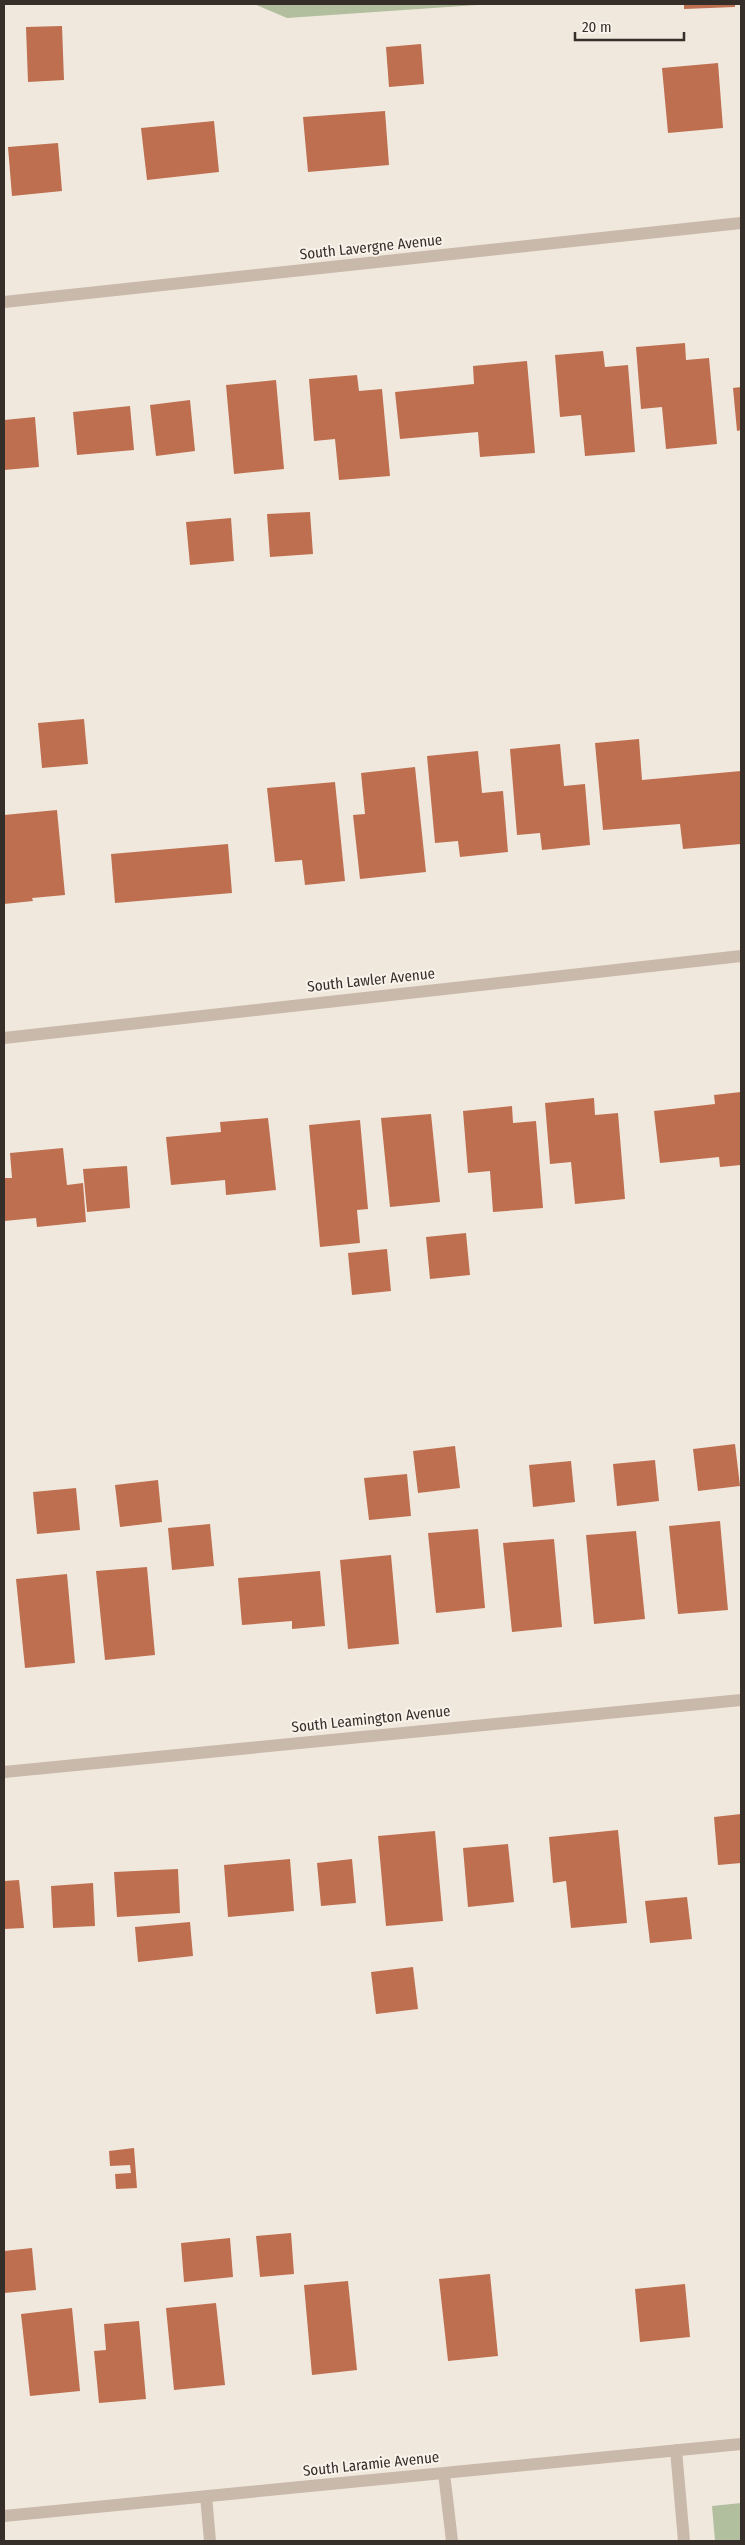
<svg xmlns="http://www.w3.org/2000/svg" width="745" height="2545" font-family="'Fira Sans Condensed',sans-serif">
  <style>
    .green { fill: #b2bf9e }
    .building { fill: #bd6f4f }
    .lines { fill: none; stroke-linecap: round; stroke-linejoin: round }
    .minor { stroke: #c8b9aa; stroke-width: 12 }
    .labels { text-anchor: middle; dominant-baseline: central; stroke-width: 4; stroke-linejoin: round; paint-order: stroke }
    .street-label { font-size: 15px; fill: #362e29; stroke: #f8f2ea }
  </style>
  <rect width="100%" height="100%" fill="#f1e8dd"/>
  <!-- green -->
  <path class="green" d="M254 4H492L287 18Z
    M741 2503V2541H715L712 2506Z"/>
  <!-- building -->
  <path class="building" d="M684 4H735V7L684 9Z
    M62 26 64 80 28 82 26 27Z
    M421 44 424 84 389 87 386 47Z
    M718 63 723 128 668 133 662 68Z
    M385 111 389 165 308 172 303 117Z
    M214 121 219 172 147 180 141 128Z
    M58 143 62 191 12 196 8 147Z
    M685 343 686 360 709 358 717 444 666 449 662 407 641 409 636 347Z
    M603 351 605 367 628 365 635 452 585 456 581 415 560 417 555 355Z
    M527 361 535 453 480 457 478 432 400 439 395 392 474 384 473 366Z
    M357 375 359 391 382 389 390 476 339 480 335 439 314 441 309 379Z
    M276 380 284 469 234 474 226 385Z
    M741 387V430L737 431 733 388Z
    M190 400 195 451 156 456 150 405Z
    M130 406 134 450 77 455 73 412Z
    M35 417 39 467 4 470V420Z
    M310 512 313 554 270 557 267 514Z
    M231 518 234 561 190 565 186 522Z
    M84 719 88 764 42 768 38 723Z
    M639 739 642 780 741 771V844L683 849 680 824 603 830 595 743Z
    M560 744 564 786 585 784 590 845 542 850 540 833 517 835 510 749Z
    M478 751 482 793 503 791 508 852 460 857 458 841 435 843 427 756Z
    M415 767 426 872 360 879 353 815 365 814 361 773Z
    M335 782 345 881 305 885 302 860 275 862 267 788Z
    M57 810 65 895 32 898 33 901 4 904V815Z
    M228 844 232 893 115 903 111 854Z
    M741 1092V1165L720 1167 719 1157 660 1163 654 1111 715 1104 714 1095Z
    M594 1098 595 1115 618 1113 625 1199 575 1204 571 1162 550 1164 545 1103Z
    M512 1106 513 1123 536 1121 543 1208 493 1212 490 1171 468 1173 463 1111Z
    M431 1114 440 1202 390 1207 381 1118Z
    M268 1118 276 1190 226 1195 225 1180 171 1185 166 1137 221 1132 220 1122Z
    M360 1120 368 1209 357 1210 360 1243 320 1247 309 1125Z
    M63 1148 67 1185 83 1183 86 1222 37 1227 36 1218 4 1221V1178H12L10 1153Z
    M127 1166 130 1208 87 1212 83 1169Z
    M466 1233 470 1275 430 1279 426 1237Z
    M387 1249 391 1291 352 1295 348 1253Z
    M735 1444 740 1486 698 1491 693 1449Z
    M455 1446 460 1488 418 1493 413 1451Z
    M655 1460 659 1501 617 1506 613 1464Z
    M571 1461 575 1502 533 1507 529 1465Z
    M407 1474 411 1516 369 1520 364 1478Z
    M158 1480 162 1522 120 1527 115 1485Z
    M76 1488 80 1530 37 1534 33 1492Z
    M720 1521 728 1610 678 1614 669 1526Z
    M210 1524 214 1566 172 1570 168 1528Z
    M478 1529 485 1608 436 1613 428 1533Z
    M636 1531 645 1619 594 1624 586 1535Z
    M554 1539 562 1627 512 1632 503 1543Z
    M391 1555 399 1644 348 1649 340 1560Z
    M147 1567 155 1655 105 1660 96 1571Z
    M320 1571 325 1626 292 1629V1621L242 1625 238 1578Z
    M67 1574 75 1663 25 1668 16 1579Z
    M741 1814V1863L718 1865 714 1817Z
    M618 1830 627 1923 571 1928 566 1881 553 1883 549 1837Z
    M435 1831 443 1921 386 1926 378 1836Z
    M508 1844 514 1902 468 1907 463 1848Z
    M290 1859 294 1911 228 1917 224 1865Z
    M352 1859 356 1903 321 1906 317 1863Z
    M178 1869 180 1913 117 1917 114 1872Z
    M19 1880 24 1928 4 1929V1881Z
    M93 1883 95 1926 53 1928 51 1886Z
    M687 1897 692 1939 650 1943 645 1901Z
    M190 1922 193 1956 138 1962 135 1927Z
    M413 1967 418 2009 376 2014 371 1972Z
    M134 2148 137 2188 116 2189 115 2174 131 2173 130 2165 110 2166 109 2151Z
    M291 2233 294 2274 260 2277 256 2236Z
    M230 2238 233 2277 184 2282 181 2243Z
    M32 2248 36 2290 4 2293V2251Z
    M490 2274 498 2356 448 2361 439 2279Z
    M348 2281 357 2370 312 2375 304 2285Z
    M685 2284 690 2337 640 2342 635 2289Z
    M216 2303 225 2385 174 2390 166 2308Z
    M72 2308 80 2391 30 2396 21 2314Z
    M139 2321 146 2399 99 2403 94 2351 106 2350 104 2324Z"/>
  <g class="lines">
    <!-- minor -->
    <path class="minor" d="M4 302 741 223
      M4 1038 741 956
      M4 1772 741 1700
      M676 2450 684 2541
      M444 2473 452 2541
      M206 2496 210 2541
      M4 2516 741 2444"/>
  </g>
  <g class="labels">
    <!-- street labels -->
    <g class="street-label">
      <text transform="translate(371 247) rotate(-6)">South Lavergne Avenue</text>
      <text transform="translate(371 980) rotate(-6)">South Lawler Avenue</text>
      <text transform="translate(371 1719) rotate(-6)">South Leamington Avenue</text>
      <text transform="translate(371 2464) rotate(-6)">South Laramie Avenue</text>
    </g>
  </g>
  <!-- border -->
  <rect width="745" height="2545" fill="none" stroke="#362e29" stroke-width="10"/>
  <!-- scale -->
  <path d="M575 32v8h109v-8" fill="none" stroke="#362e29" stroke-width="2.5"/>
  <text x="582" y="32" font-size="15" fill="#362e29" stroke="#f8f2ea" stroke-width="4" paint-order="stroke">20 m</text>
</svg>
